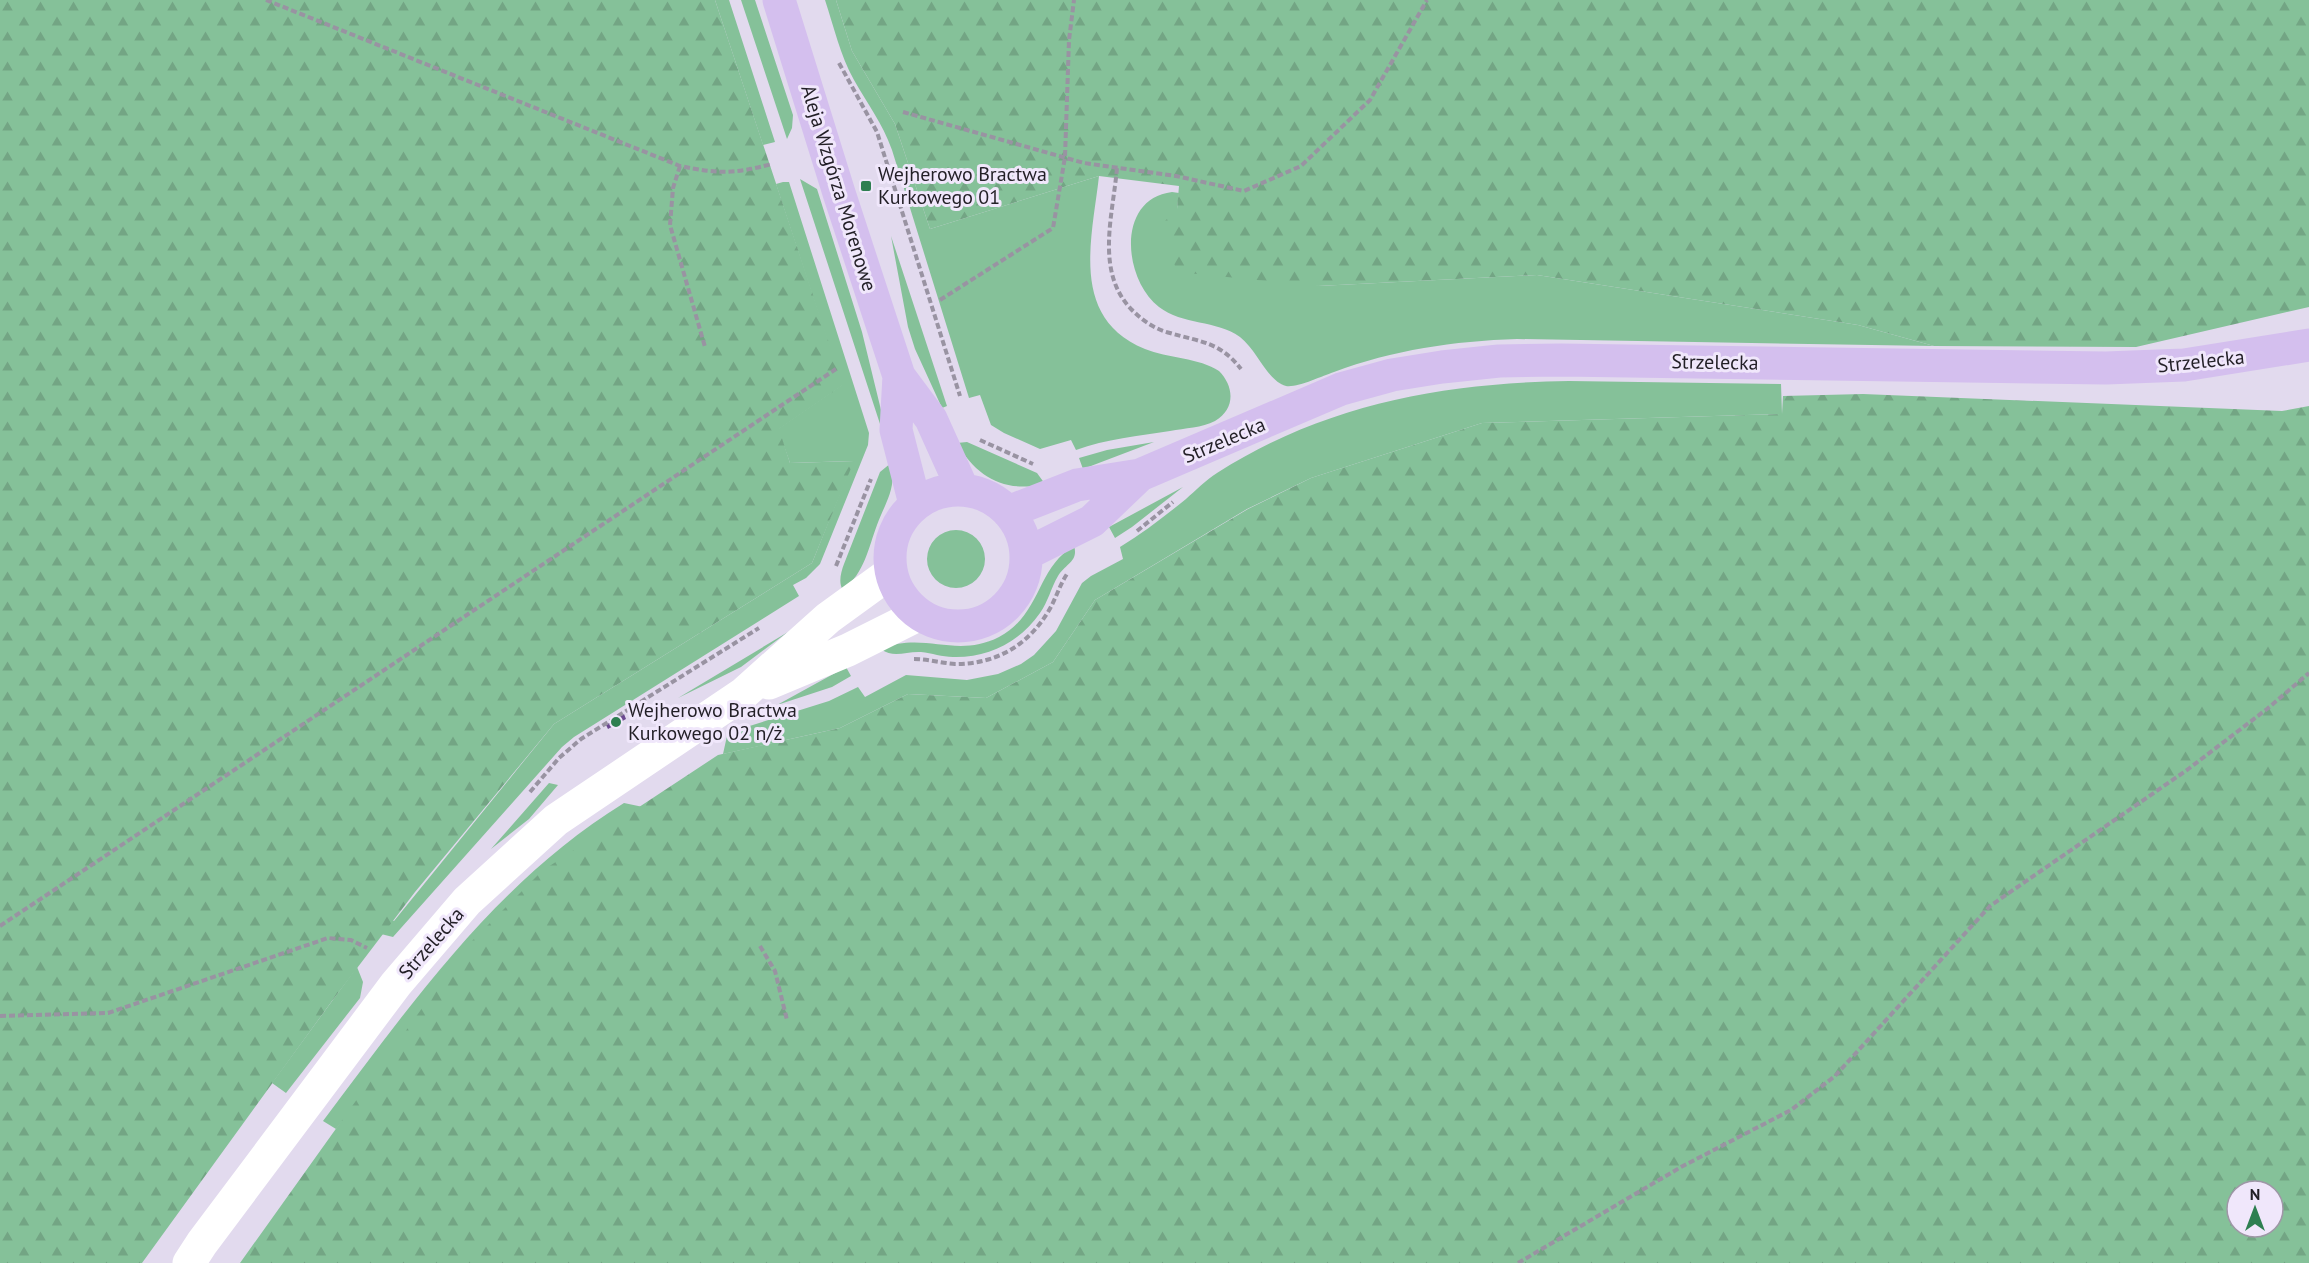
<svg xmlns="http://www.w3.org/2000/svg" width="2309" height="1263" font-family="'PT Sans',sans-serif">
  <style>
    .grass { fill: #85c199 }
    .forest { fill: url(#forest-firs); fill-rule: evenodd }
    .building { fill: #6b4890 }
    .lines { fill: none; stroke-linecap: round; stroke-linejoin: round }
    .path { stroke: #9993a2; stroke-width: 4; stroke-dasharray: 6 3; stroke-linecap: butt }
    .minor { stroke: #fff; stroke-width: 33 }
    .major { stroke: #d4bfee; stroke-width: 33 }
    .poi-dot { fill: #2e7f51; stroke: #f0e7fb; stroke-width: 2 }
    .labels { text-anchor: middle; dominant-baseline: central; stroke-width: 6; stroke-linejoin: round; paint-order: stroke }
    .poi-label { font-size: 20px; fill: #221f26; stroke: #f0e7fb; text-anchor: start }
    .street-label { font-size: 20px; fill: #221f26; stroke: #f0e7fb }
  </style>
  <defs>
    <pattern id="forest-firs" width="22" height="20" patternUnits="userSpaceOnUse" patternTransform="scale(1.5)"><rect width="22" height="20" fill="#85c199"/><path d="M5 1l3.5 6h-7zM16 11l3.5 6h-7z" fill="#73a584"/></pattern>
  </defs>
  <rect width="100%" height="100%" fill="#e2daee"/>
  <!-- grass -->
  <path class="grass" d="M715 0H729L775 142 763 145Z
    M741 0H755L793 115 792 128 787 139Z
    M825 0H836L852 51 895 124 930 229 1099 176C1092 239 1069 318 1145 349 1167 358 1200 358 1219 371 1234 386 1236 409 1215 421 1202 428 1185 428 1170 431 1139 436 1106 439 1076 450L1071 440 1040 449 1004 433 991 425 980 395 969 398 892 150C882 122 868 105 854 80 840 55 834 27 825 0Z
    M800 179 817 189 862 332 881 410V427Z
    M783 182H789L869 433 868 445 820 564 806 578 793 585 799 596 574 737 562 747 393 937 377 933 372 911 394 921 554 724 812 563 853 461 790 463 778 429 842 385 776 184Z
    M1172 192 1179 193 1177 209 1318 286 1537 275 1858 325 1934 346 1517 339C1454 341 1393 350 1334 372 1322 376 1297 388 1286 386 1267 381 1258 351 1240 337 1217 320 1182 325 1159 307 1123 279 1116 199 1172 192Z
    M891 236 947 406 942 408 915 349 908 327Z
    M1569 381 1781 384 1782 414 1482 423 1311 478 1247 509 1095 600 1053 662 986 698 908 694 840 728 723 754 727 736 740 729 829 701 858 687 865 697 906 675 967 680 998 674 1021 664 1034 655 1056 631 1082 583 1091 576 1123 559 1120 547C1143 533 1165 516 1186 499 1196 490 1206 480 1217 473 1325 404 1444 383 1569 381Z
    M967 442 1037 473 1045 484C1005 493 977 478 957 443Z
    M1154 442 1083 469 1079 458 1107 450Z
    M891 463C897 488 885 503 877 525 868 549 865 572 843 590 838 583 841 572 844 564L880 472Z
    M1183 487 1132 527 1115 538 1109 527Z
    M927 559a29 29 0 1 1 58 0a29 29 0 1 1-58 0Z
    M1074 546C1079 561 1065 564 1058 576 1051 588 1048 602 1040 613 1020 642 988 658 953 657 942 657 932 653 921 652 906 651 894 659 881 649 924 631 956 659 999 637 1042 614 1036 568 1074 546Z
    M788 632 741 667 678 698Z
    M846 667 851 676 832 687 777 705Z
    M549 783 558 785 529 819 491 849Z
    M624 803 643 807 435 1004 336 1129 323 1121C412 1003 496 882 624 803Z
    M357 967 363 982 360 998 286 1093 272 1083Z"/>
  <!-- forest -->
  <path class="forest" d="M0 0H715L843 385 779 429 790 463 854 461 812 563 554 724 415 892 332 1001 142 1263H0Z
    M836 0H2309V307L2136 347 1934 346 1858 325 1537 275 1318 286 1177 272 1161 225 1177 209 1179 186 1099 176 930 229 895 124 852 51Z
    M1863 394 2282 411 2309 406V1263H240L465 948 542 871 718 755 840 728 908 694 986 698 1053 662 1095 600 1248 509 1311 478 1482 423 1782 414 1783 396ZM2237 1191H2273V1227H2237Z"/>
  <!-- building -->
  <path class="building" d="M624 714 626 719 608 729 606 725Z"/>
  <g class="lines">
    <!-- path -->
    <path class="path" d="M266 0 680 166C719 174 733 174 772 164
      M839 63 877 132 960 396
      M903 112 1084 163 1176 176 1244 191 1301 166 1370 100 1427 0
      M680 166 673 188 670 225 705 347
      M1117 168C1113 215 1095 271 1131 309 1142 320 1154 329 1170 333 1201 342 1220 342 1241 369
      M940 300 1053 228 1065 157 1069 40 1074 0
      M980 440 1033 464
      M1137 531 1173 502
      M836 566 871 479
      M914 659C928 659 941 663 955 664 996 664 1027 646 1048 612 1056 599 1059 586 1067 574
      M530 792 559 758 581 739 759 628
      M0 926 836 369
      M760 946 775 971 787 1020
      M0 1016 108 1013 328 938 351 940 367 948
      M1518 1263 1681 1167 1791 1110 1835 1076 1990 906 2187 770 2267 709 2309 673"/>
    <!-- minor -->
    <path class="minor" d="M769 683 848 650 918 615
      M189 1263 202 1243 396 984 467 901 556 820 743 694 828 618 890 573"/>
    <!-- major -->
    <path class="major" d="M779 0 839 193 899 376 931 419 963 490
      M899 376 896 430 915 504
      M890 558a68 68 0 1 1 136 0a68 68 0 1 1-136 0Z
      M1008 512 1077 485 1140 475 1341 389 1392 375 1442 367 1499 361 1561 360 2106 368 2184 365 2309 345
      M1026 554 1092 521 1140 475"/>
  </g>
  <!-- markers -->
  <g class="poi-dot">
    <rect x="860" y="180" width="12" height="12" rx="3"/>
    <circle cx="616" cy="722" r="6"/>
  </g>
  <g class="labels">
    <!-- poi labels -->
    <g class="poi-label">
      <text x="878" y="174">Wejherowo Bractwa<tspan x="878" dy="23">Kurkowego 01</tspan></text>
      <text x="628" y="710">Wejherowo Bractwa<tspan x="628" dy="23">Kurkowego 02 n/ż</tspan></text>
    </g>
    <!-- street labels -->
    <g class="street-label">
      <text transform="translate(839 188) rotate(73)">Aleja Wzgórza Morenowe</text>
      <text transform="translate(2201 361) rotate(-6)">Strzelecka</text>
      <text transform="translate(1715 362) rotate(1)">Strzelecka</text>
      <text transform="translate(1224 440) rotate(-23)">Strzelecka</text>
      <text transform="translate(431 943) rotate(-49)">Strzelecka</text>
    </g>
  </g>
  <!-- north arrow -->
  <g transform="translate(2255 1209)"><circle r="28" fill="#f0e7fb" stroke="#9e97a6" stroke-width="1.5"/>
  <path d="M0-4.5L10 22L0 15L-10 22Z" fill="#2e7f51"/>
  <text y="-9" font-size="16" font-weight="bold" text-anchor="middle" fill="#221f26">N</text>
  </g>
</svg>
